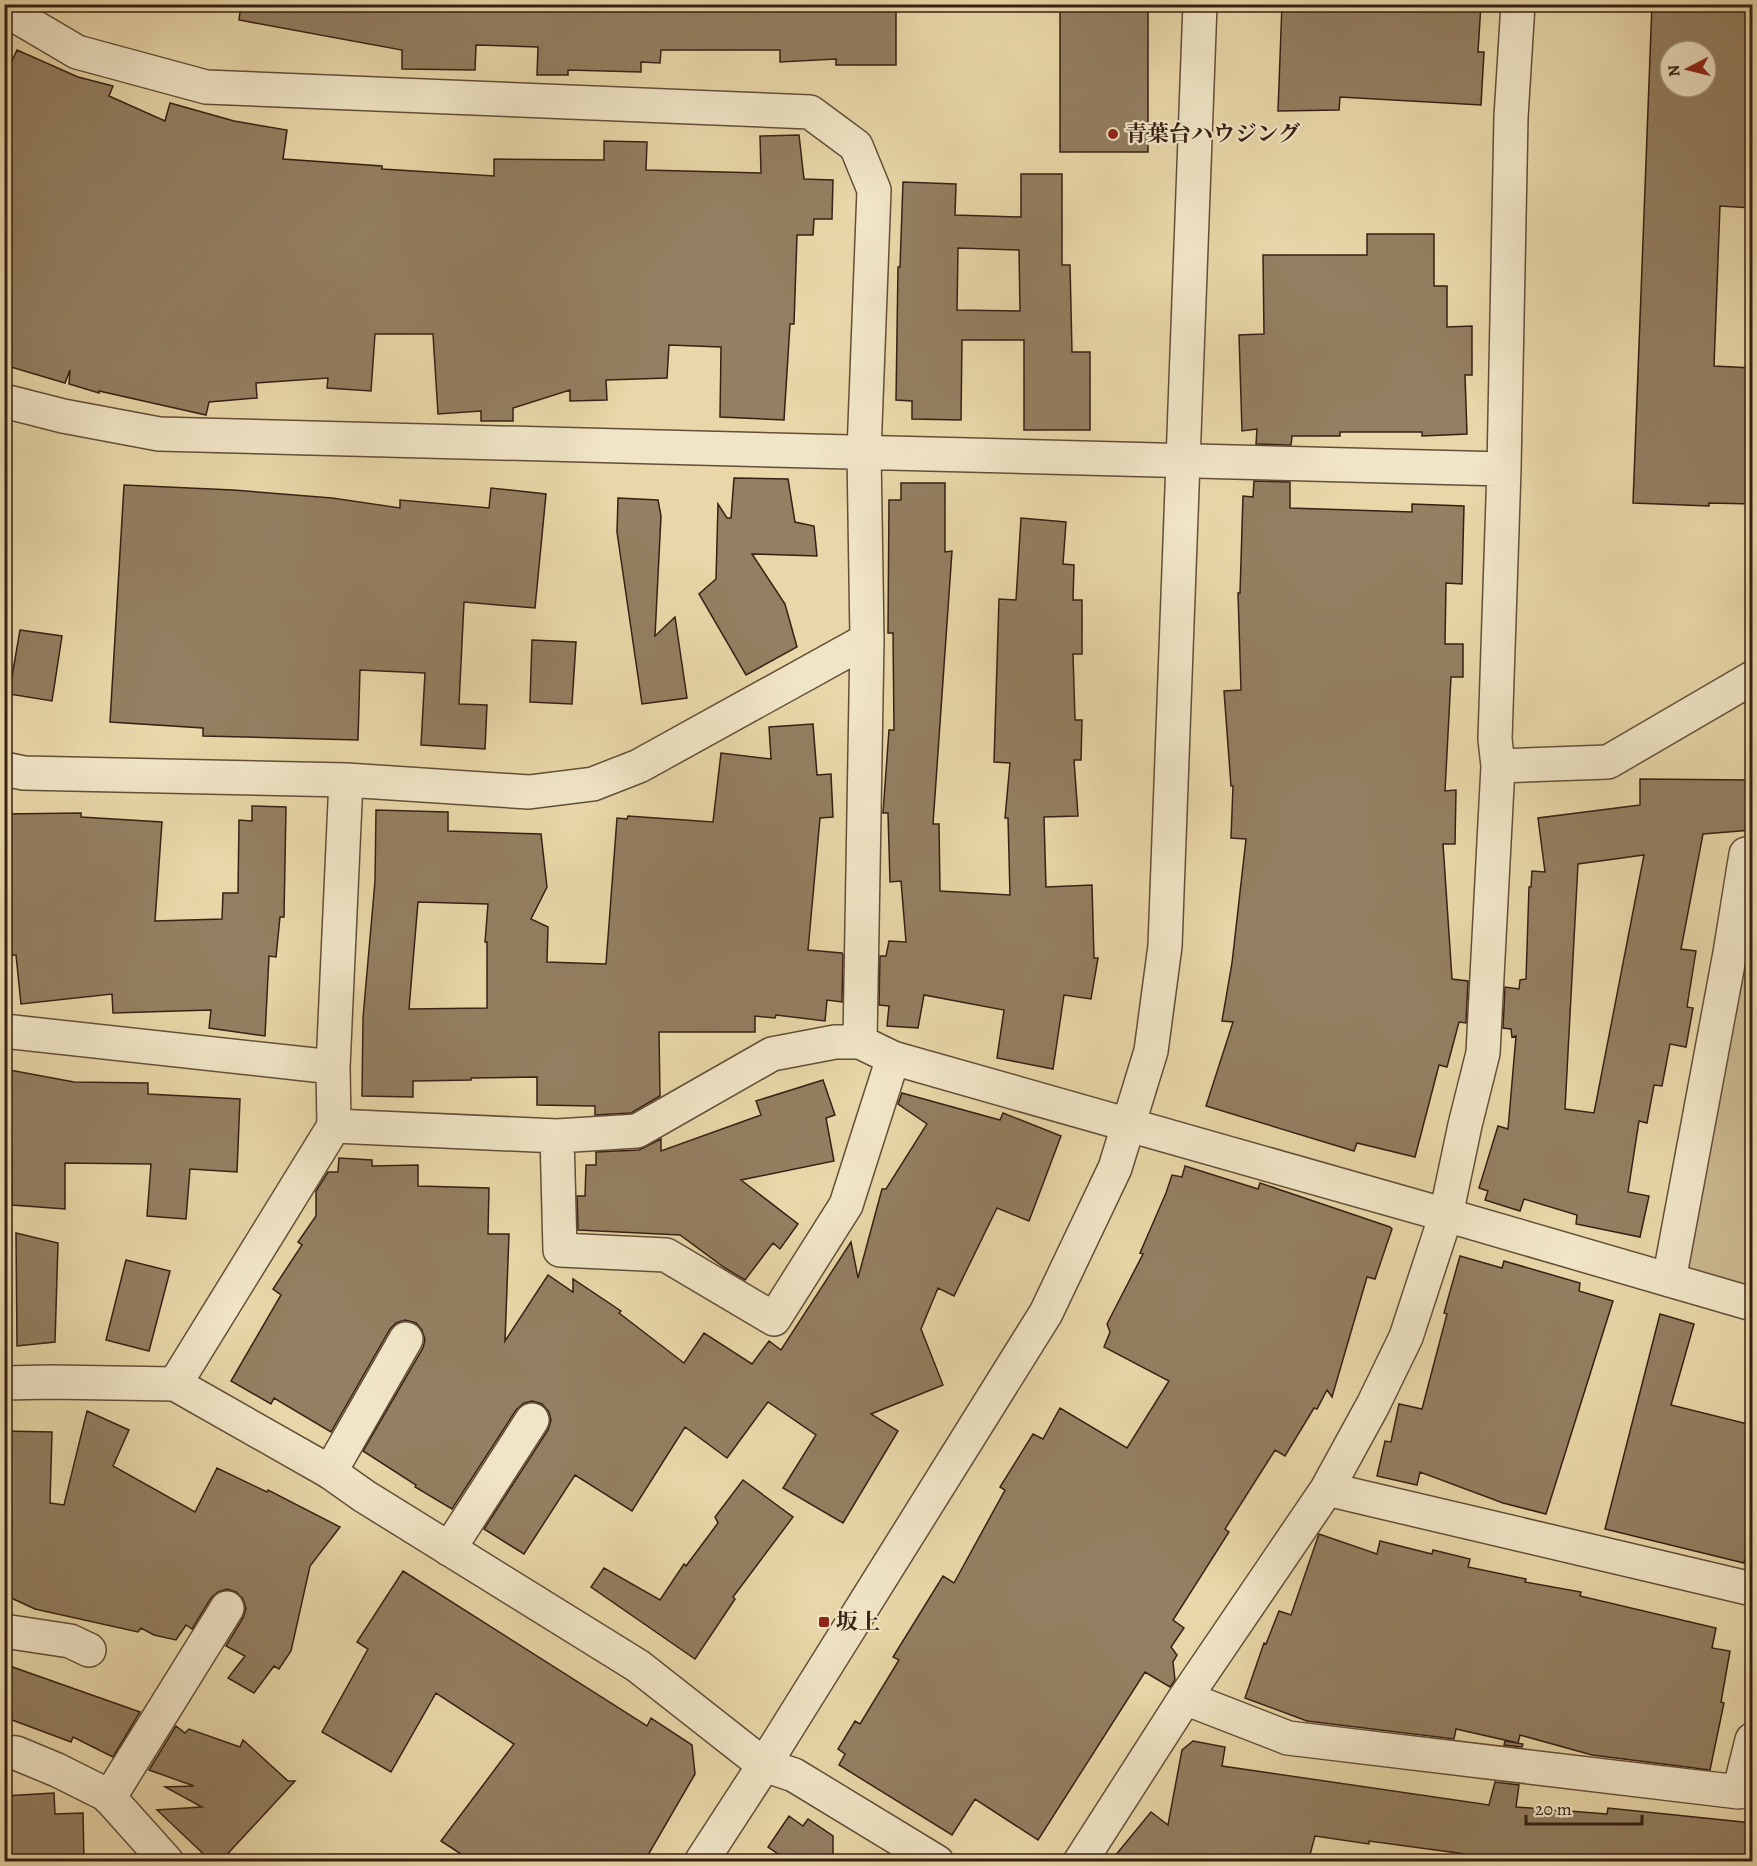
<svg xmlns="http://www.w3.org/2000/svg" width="1757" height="1866" font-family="Alegreya,'Noto Serif JP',serif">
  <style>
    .green { fill: #cab88f; stroke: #806c52; stroke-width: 1.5 }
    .building { fill: #937f61; stroke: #372014; stroke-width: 1.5; fill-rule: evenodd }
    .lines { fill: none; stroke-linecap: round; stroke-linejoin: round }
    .minor-casing { stroke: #634e39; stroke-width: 36 }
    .tertiary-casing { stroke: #634e39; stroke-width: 36 }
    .minor { stroke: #f0e5c6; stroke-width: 33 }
    .tertiary { stroke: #f0e5c6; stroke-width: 33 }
    .poi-dot { fill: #8f2418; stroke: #f0e5c6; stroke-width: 2 }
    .labels { text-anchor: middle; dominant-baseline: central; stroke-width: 4.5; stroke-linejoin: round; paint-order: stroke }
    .poi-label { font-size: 22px; font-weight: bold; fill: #372014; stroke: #f0e5c6; text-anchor: start }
  </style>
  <rect width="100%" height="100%" fill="#e8d7a8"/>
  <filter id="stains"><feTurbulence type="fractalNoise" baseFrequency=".00333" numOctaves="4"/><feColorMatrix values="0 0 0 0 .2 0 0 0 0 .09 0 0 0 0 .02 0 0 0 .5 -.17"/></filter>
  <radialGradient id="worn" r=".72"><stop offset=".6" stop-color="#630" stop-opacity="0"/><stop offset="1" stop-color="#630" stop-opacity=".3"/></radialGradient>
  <!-- green -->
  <path class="green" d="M1730 953 1752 954V1304L1669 1280Z"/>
  <!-- building -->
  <path class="building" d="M241 4H896V65H836V59L780 62V50H661L660 63 641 62V72L568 70V75H537L538 47 476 45 475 70 402 69V50L239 20Z
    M1060 4H1148V152H1060Z
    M1282 4H1481L1478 52H1484L1481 105 1340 97 1339 110 1278 111Z
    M1652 4H1752V208L1720 206 1714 366 1752 368V504L1709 503V506L1633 503ZM1670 51H1706V87H1670Z
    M17 50 78 77 113 86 109 96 165 121 170 103 234 121 287 130 283 159 382 166V169L494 176V159L604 160V141L647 142 646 170 761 173 760 136 799 135 804 179 833 180 832 219H814L813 235H797L794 324H790L784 420 720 417 721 347 669 345 667 378 606 380 607 400 570 401V390L513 408V421H481V411L438 414 433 334H375L371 391 327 388 328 378 256 383 257 398 209 402 206 415 99 391V393L69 384 70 370 65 383 4 365V78Z
    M1021 174H1062V265H1070L1072 352H1090V430H1024V340H962L961 420 912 419V401L896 400 898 267H900L903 182 956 184 955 215 1021 217ZM958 248 1019 250 1020 311 957 310Z
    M1367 234H1434V286H1447V327L1472 326V375H1465L1467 434 1422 436V432H1340V436H1292L1291 445 1256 444 1257 429 1242 431 1239 335 1264 334 1263 255H1367Z
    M734 478 788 479 795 522 814 526 817 556 752 554 785 604 797 647 746 675 699 594 716 579 718 504 727 518H731Z
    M1254 481 1290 482V508L1412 512V504L1464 506 1462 584 1446 583 1445 644H1463V677H1451L1445 791 1456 790 1455 844H1443L1452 979 1468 981 1466 1023 1459 1022 1447 1067 1439 1065 1415 1157 1357 1143 1354 1151 1206 1106 1233 1022 1222 1021 1232 963 1246 839 1231 838 1233 786H1231L1224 691 1241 690 1238 593H1240L1243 496 1253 497Z
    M901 483H945V552L952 551 933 824H939L940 891 1010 895 1008 818H1005L1010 763 994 762 999 599 1016 600 1021 518 1066 522 1063 564 1074 565 1073 600H1082V654H1073L1075 720H1082L1081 760H1074L1078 816 1044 817 1046 887 1092 885 1094 958H1098L1091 999 1064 995 1053 1069 997 1058 1004 1010 924 995 918 1028 887 1026 889 1006 879 1005 880 956H886L889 941 906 942 901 881 890 882 888 813H883L889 730H894L893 633H888L889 500H901Z
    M124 485 233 490 332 498 400 508V500L489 508 491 488 546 494 535 608 464 602 459 704 487 705 485 749 421 745 425 673 360 670 358 740 203 736V728L110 722Z
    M618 498 658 500 661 516 655 636 675 617 687 698 642 704 617 532Z
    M20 630 62 636 52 701 9 694Z
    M532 640 576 642 572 704 530 702Z
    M813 724 817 775 831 774 833 817 820 818 808 950 842 953 843 955 842 1002 827 1000 825 1021 776 1015 775 1018 755 1016V1032H659L660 1096 631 1113 595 1115V1106L537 1105V1077L471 1078V1080L413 1081V1097L362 1096 363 1018 375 881 376 810 448 812V831L541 834 547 887 531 919 548 927 547 962 606 964 617 818 627 819 628 816 713 822 721 753 771 759 769 727ZM418 902 488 904 485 942H487V1008L409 1009Z
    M1640 779 1752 780V830L1703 834 1681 949 1696 951 1687 1007 1693 1008 1686 1047 1670 1044 1662 1086 1654 1085 1647 1123 1639 1121 1628 1192 1649 1196 1640 1237 1576 1224 1577 1215 1524 1199 1520 1211 1485 1200 1488 1191 1479 1188 1498 1126 1508 1129 1516 1036 1512 1037 1511 1029 1503 1028 1505 987 1519 989 1520 980 1526 979 1529 887H1531L1532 871 1545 872 1538 818 1640 805ZM1644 855 1594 1113 1565 1109 1578 864Z
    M252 806 286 807 284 917H280L276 957 269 956 265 1036 209 1028 211 1010 113 1013 112 994 21 1004 16 955H4V814L81 813V817L162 822 155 921 222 919 223 893H238L239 820 252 821Z
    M4 1069 74 1082 148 1083V1094L240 1099 237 1172 190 1169 186 1219 147 1216 151 1164 65 1163V1209L12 1205V1152L4 1151Z
    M823 1080 835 1115 826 1118 834 1161 741 1180 798 1224 780 1249 773 1243 745 1280 725 1268 680 1235 578 1230 577 1196H585L586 1165H596V1152L639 1150 661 1139V1151L761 1115 756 1101Z
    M902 1093 1000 1120 1003 1113 1061 1136 1029 1221 997 1208 954 1296 938 1288 921 1329 943 1385 871 1414 898 1431 843 1523 783 1488 816 1435 768 1402 727 1458 685 1427 632 1511 575 1475 524 1554 484 1529 548 1430 551 1420 549 1412 542 1404 532 1401 524 1403 516 1410 452 1509 415 1487 416 1485 363 1451 423 1348 425 1340 422 1330 416 1323 405 1320 396 1323 390 1329 331 1432 274 1398 271 1404 231 1381 281 1295 273 1289 302 1245 298 1242 316 1216V1191L328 1172H338L339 1158 372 1160V1166L418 1165V1186L489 1188 488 1234H509L505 1341 548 1275 573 1292V1279L621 1311 619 1313 684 1363 704 1333 752 1364 769 1341 781 1350 851 1242 858 1278 882 1189H886L927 1124 898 1104Z
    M1185 1166 1258 1189 1260 1183 1390 1227 1392 1229 1375 1279 1367 1277 1332 1397 1327 1390 1317 1409 1314 1408 1285 1456 1275 1450 1225 1529 1229 1532 1173 1620 1184 1628 1171 1647 1177 1655 1173 1662 1175 1680 1170 1687 1145 1672 1038 1840 975 1799 952 1835 839 1765 845 1754 838 1749 855 1721 860 1724 899 1660 893 1657 943 1576 954 1583 1005 1490 1000 1487 1033 1434 1043 1439 1060 1408 1127 1448 1169 1381 1104 1347 1110 1332 1107 1324 1143 1254 1140 1253 1166 1193 1172 1175 1182 1177Z
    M16 1233 58 1243 55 1342 17 1346Z
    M1460 1256 1502 1268 1504 1261 1580 1283 1579 1291 1613 1301 1546 1514 1503 1503 1420 1472 1417 1485 1377 1476 1385 1441 1391 1442 1399 1404 1422 1409 1447 1314 1444 1313Z
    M126 1260 170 1271 149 1351 106 1340Z
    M1660 1314 1694 1324 1671 1405 1752 1425V1531L1744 1563 1605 1529Z
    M87 1411 129 1430 113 1466 195 1512 217 1468 267 1492 268 1490 340 1527 310 1566 291 1651 279 1669 274 1666 254 1693 228 1678 245 1656 226 1646 243 1618 246 1609 243 1599 236 1592 227 1589 218 1592 211 1598 192 1629 186 1625 176 1640 154 1635 141 1628 138 1632 35 1609 9 1597 11 1588 4 1586V1564L12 1525 4 1526V1431L52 1432 50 1503 64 1505Z
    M743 1480 793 1517 733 1597 735 1599 695 1659 591 1587 604 1568 660 1600 684 1564 686 1566 718 1523 715 1517Z
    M1319 1534 1377 1554 1380 1541 1432 1554 1433 1550 1470 1559 1468 1567 1526 1579 1525 1582 1581 1592 1580 1596 1716 1628 1712 1648 1730 1651 1721 1702 1724 1703 1710 1770 1592 1755 1520 1735 1518 1743 1456 1729 1454 1739 1307 1721 1245 1698 1264 1643 1266 1644 1279 1611 1291 1615Z
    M403 1571 647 1726 651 1718 692 1745 695 1774 644 1862H473L441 1841 514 1744 436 1693 391 1772 322 1732 368 1649 357 1642Z
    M4 1664 140 1712 113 1757 73 1737 71 1742 4 1717Z
    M176 1726 185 1733 189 1729 240 1747 243 1740 288 1781H295L220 1862H212L157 1810 202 1807 165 1787 194 1786 149 1770Z
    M1193 1741 1225 1747 1222 1766 1489 1805 1495 1782 1519 1785 1516 1807 1607 1814 1608 1808 1752 1823V1862H1554L1511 1858V1862H1504L1465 1857V1854L1369 1841V1844L1315 1836 1308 1862H1110L1151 1812 1168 1825 1182 1750Z
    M1505 1741 1523 1744 1522 1747 1504 1745Z
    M54 1793 55 1814 83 1813 84 1862H4V1796Z
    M789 1816 803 1826 808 1819 833 1836V1862H790L768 1847Z"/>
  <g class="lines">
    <defs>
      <path id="minor" d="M4 401 63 416 159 434 1504 469
        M1498 766 1608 762 1752 678
        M4 769 24 773 346 780 529 792 593 784 639 766 867 640 864 452
        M4 1031 333 1067
        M860 1042 867 640
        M334 1126 333 1067 346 780
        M557 1136 560 1250 666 1255 774 1319 846 1205 893 1058
        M1669 1280 1730 953 1746 854 1752 853
        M175 1384 334 1126 557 1136 637 1131 772 1054 835 1042H860L893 1058 1446 1215 1752 1304
        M330 1472 406 1339
        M1327 1489 1752 1589
        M449 1549 532 1420
        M4 1631 70 1641 89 1650
        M1185 1698 1288 1738 1739 1792 1752 1740
        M4 1752 16 1753 57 1770 107 1795 167 1862
        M109 1798 227 1608
        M1080 1862 1185 1698 1327 1489 1373 1405 1406 1337 1446 1215 1465 1125 1483 1053 1498 766 1495 739 1504 469 1511 117 1518 4"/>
      <path id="tertiary" d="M4 9 77 52 206 87 810 112 856 146 874 190 864 452
        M4 1383 51 1382 175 1384 330 1472 364 1496 638 1666 764 1765 794 1775 937 1862
        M701 1862 764 1765 1046 1313 1115 1168 1151 1051 1165 946 1200 4"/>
    </defs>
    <!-- minor casing -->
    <use href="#minor" class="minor-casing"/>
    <!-- tertiary casing -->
    <use href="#tertiary" class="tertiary-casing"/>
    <!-- minor -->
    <use href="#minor" class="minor"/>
    <!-- tertiary -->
    <use href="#tertiary" class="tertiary"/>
  </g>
  <!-- markers -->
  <g class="poi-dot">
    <circle cx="1113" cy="134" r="6"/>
    <rect x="818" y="1616" width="12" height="12" rx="3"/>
  </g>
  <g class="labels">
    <!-- poi labels -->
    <g class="poi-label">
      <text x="1125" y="134">青葉台ハウジング</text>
      <text x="836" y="1622">坂上</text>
    </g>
  </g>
  <!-- margin -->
  <rect width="1757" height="1866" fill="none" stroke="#e8d7a8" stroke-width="24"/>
  <rect x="6" y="6" width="1745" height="1854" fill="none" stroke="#372014" stroke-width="3"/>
  <rect x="12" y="12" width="1733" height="1842" fill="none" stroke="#372014" stroke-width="1.5"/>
  <!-- north arrow -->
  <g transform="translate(1688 69) rotate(263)"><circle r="28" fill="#f0e5c6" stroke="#a6967f" stroke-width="1.5"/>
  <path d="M0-4.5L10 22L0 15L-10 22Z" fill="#8f2418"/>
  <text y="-9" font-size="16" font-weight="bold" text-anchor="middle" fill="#372014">N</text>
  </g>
  <!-- scale -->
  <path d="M1526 1815v9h116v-9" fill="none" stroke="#372014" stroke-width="3"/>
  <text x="1535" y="1815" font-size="18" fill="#372014" stroke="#f0e5c6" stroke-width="4.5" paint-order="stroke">20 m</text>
  <rect width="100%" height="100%" filter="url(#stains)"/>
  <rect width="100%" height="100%" fill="url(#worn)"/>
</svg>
